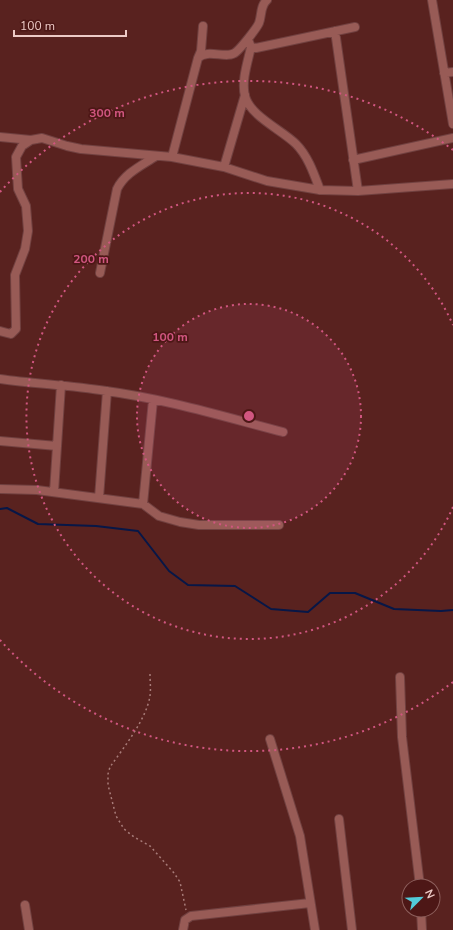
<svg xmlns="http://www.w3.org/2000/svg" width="453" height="930" font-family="'Nunito Sans',sans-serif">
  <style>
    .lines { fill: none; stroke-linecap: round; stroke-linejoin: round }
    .stream { stroke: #071747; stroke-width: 2 }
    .street-casing { stroke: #714140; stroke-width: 10 }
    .path { stroke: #a87c79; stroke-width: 1.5; stroke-dasharray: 2 3; stroke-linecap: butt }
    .street { stroke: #985b56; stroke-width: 8 }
    .ring { fill: none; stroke: #d15680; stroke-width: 2; stroke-dasharray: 2 4 }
    .centre { fill: #d15680; stroke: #4d1716; stroke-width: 2 }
    .ring-label { font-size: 12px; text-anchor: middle; font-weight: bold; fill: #d15680; stroke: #4d1716; stroke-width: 3.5; stroke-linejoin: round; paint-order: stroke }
  </style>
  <rect width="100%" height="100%" fill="#59221f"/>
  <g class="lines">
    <!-- stream -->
    <path class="stream" d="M0 509 7 508 38 524 96 526 138 531 169 571 188 585 235 586 271 609 308 612 330 593H355L394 609 441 611 453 610"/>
    <defs>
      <path id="street" d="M432 0 453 124
        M335 31 358 191
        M249 42 251 47 256 48 355 27
        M251 47C248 61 241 81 245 96 250 116 282 130 296 144 308 156 314 174 320 190
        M198 58 201 51 203 26
        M444 73 453 72
        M0 137 31 140
        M172 157 198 58C208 48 227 60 236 52 241 48 257 28 259 23 262 15 260 6 267 0
        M353 160 453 138
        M224 167 245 95
        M100 273 117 189C125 173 141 166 156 156
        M0 331 11 334 16 329 15 275 25 249 28 231 26 206 18 189 16 157 22 146 31 140 42 138 67 146 81 149 172 157 224 167 267 181 320 190 358 191 453 184
        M0 379C35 384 70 385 106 391 166 399 225 417 283 432
        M0 441 57 446
        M0 489 37 490 143 504 159 516 180 522 199 525H279
        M54 492 61 385
        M99 498 107 391
        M143 504 153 400
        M400 677 402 737 420 886
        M270 739 300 836 315 930
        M339 819 352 930
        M25 905 29 930
        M421 910 422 930
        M183 930 185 920 191 916 310 903"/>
    </defs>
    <!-- street casing -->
    <use href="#street" class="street-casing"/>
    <!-- path -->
    <path class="path" d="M150 674C150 681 151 689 150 696 146 720 124 747 110 767L108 774V785L116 816 124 829 134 837 150 846 174 873 180 882 186 910"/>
    <!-- street -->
    <use href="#street" class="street"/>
  </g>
  <!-- distance rings -->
  <circle cx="249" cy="416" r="112" fill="#d15680" fill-opacity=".12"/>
  <g class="ring">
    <circle cx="249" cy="416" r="112"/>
    <path d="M453 507A223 223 0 1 1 453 325"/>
    <path d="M453 682A335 335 0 0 1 0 640M0 192A335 335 0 0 1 453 150"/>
  </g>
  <circle cx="249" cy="416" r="6" class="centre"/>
  <g class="ring-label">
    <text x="107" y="117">300 m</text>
    <text x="91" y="263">200 m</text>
    <text x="170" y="341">100 m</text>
  </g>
  <!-- north arrow -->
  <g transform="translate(421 898) rotate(66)"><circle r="19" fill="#4d1716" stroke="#8d5f5c"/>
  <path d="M0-3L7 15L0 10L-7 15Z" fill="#52cbd9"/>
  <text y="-6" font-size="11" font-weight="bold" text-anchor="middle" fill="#edcac6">N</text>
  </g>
  <!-- scale -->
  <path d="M14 30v6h112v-6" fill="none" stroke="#edcac6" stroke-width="2"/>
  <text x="20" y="30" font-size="12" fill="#edcac6" stroke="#4d1716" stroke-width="3" paint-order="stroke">100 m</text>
</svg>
